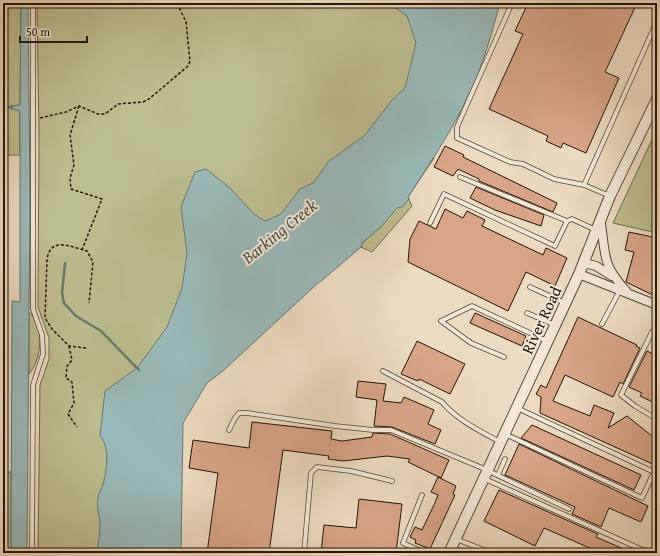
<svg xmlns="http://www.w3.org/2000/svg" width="660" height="556" font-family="'Gentium Book Plus',serif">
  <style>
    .green { fill: #bdbe90; stroke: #6e6a4c }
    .water { fill: #9ababa; stroke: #697872 }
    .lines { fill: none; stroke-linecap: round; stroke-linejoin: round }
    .stream { stroke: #697872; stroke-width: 2.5 }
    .building { fill: #d9a488; stroke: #201507 }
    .service-casing { stroke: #534636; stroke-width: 5.5 }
    .minor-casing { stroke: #534636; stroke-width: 10 }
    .tertiary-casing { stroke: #534636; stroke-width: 12 }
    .path { stroke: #201507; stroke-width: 1.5; stroke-dasharray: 3 2; stroke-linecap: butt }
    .service { stroke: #f3e8d8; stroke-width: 4 }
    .minor { stroke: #f3e8d8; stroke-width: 8 }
    .tertiary { stroke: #f3e8d8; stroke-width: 10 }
    .labels { text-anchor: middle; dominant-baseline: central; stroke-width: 4; stroke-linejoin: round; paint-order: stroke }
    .street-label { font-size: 16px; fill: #201507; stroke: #f3e8d8 }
    .water-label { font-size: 17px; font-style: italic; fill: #4b4f46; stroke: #f3e8d8 }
  </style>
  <rect width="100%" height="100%" fill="#ecdbc3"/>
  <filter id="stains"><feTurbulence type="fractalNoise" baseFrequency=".005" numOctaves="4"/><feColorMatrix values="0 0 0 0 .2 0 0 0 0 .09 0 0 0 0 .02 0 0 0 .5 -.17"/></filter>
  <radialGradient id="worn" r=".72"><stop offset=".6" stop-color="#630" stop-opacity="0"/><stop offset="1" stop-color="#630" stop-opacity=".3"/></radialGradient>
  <!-- green -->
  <path class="green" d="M3 3H21L20 105 11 106V109L20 110V155H3Z
    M37 3H427L440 64 256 244 117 553H38L40 385 49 359V338L38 307 39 134Z
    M657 129V233L613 223Z
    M434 158 408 197 412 206 372 252 361 247 363 242 382 226 387 212Z
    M29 312C45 326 42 359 29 374Z
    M3 472H11V553H3Z"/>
  <!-- water -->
  <path class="water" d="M21 3H28L30 197 27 553H11L12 301 20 302V111L11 109V106L20 105Z
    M383 3H500C492 33 483 64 470 93 453 129 430 163 408 197L409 199 402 207 397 208 382 226 363 242 361 247 320 282H319L224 370 207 383 183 423 181 553H97C98 544 100 534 100 525 100 516 96 508 98 498 98 493 102 489 103 484 107 471 110 446 100 436L105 391 137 368 167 327 182 288 187 253 181 207 195 172 206 169 230 188 254 214 265 221 281 214 300 189 313 183 329 161 365 135 392 100 405 88 416 43 407 16 396 8Z"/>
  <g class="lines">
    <!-- stream -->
    <path class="stream" d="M3 107H12
      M65 263 62 293 64 303 76 316 101 331 139 370"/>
  </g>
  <!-- building -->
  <path class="building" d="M528 3H637L605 72 619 78 586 153 563 143 561 148 546 141 548 136 489 109 523 34 515 31Z
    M445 146 464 155 463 157 557 203 553 212 479 181V179L458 169 453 176 434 167Z
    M476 187 544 215 541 226 495 210 470 198Z
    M445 209 463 218 467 211 485 220 482 226 543 255 546 248 567 258 555 286 526 272 508 311 408 262 410 239 419 221 436 229Z
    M629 232 657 238V297L626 282 634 252 625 250Z
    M475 313 526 336 522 346 470 323Z
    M578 317 637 345 636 346 640 348 623 384 620 382 613 397 565 375 553 401 590 416 594 405 614 413 608 428 627 416 657 440V466L540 413 541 397 536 394 541 385 546 388Z
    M417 341 465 364 450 394 419 379 418 381 401 374Z
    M647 351 657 356V404L640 396 642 393 629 387Z
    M358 381 386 384 383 401 401 403 404 397 434 410 428 424 441 430 435 444 392 427 374 426 377 400 356 397Z
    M252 422 332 431 331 439 342 441 372 437 373 433 390 434 449 460 441 478 408 462 410 459 387 456 343 461 328 459 329 456 283 450 269 553H207L218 473 189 468 193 440 249 448Z
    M532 425 641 475 634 490 521 438Z
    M519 444 648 506 641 522 609 508 601 527 572 514 575 507 505 475Z
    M438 477 456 486 453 494 455 495 430 549 415 543 416 540 410 537 415 527 422 530 434 505 438 495 431 492Z
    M499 490 598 534 596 537 633 553H601L544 528 535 546 484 521Z
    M359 499 402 504 396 553H321L324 525 356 528Z"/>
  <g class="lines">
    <defs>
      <path id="service" d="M512 3 457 127V138L510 162 523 164 554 179 584 185 610 196
        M460 177 567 221
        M584 185 657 21
        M430 223 444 194 555 246 567 221 572 219 596 230
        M530 287 565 303
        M527 313 555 325
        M602 324 620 290
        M657 335 652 332 621 395 635 406 657 419
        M504 357 471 343 441 321 472 306 547 341
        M383 371 442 402C457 420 480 431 500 442
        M229 430 235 418 239 413H247L335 426 373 430H391L480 467 569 509
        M505 434 642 498 654 472 517 408
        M498 475 505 459
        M485 479 645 551
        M422 495 403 543 425 553
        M456 539 492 553
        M32 553 33 385 43 354 42 335 33 309V3
        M304 553 311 473 317 467 351 471 392 481"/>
      <path id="minor" d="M601 224C606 258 602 264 627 292
        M584 263 596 266 612 276
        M579 274 657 305"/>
      <path id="tertiary" d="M449 553 579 274 610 196 657 99"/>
    </defs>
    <!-- service casing -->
    <use href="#service" class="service-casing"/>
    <!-- minor casing -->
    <use href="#minor" class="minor-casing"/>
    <!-- tertiary casing -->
    <use href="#tertiary" class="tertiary-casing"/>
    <!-- path -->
    <path class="path" d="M79 106 70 135 74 165 70 178 71 189 102 199 82 250
      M40 118 66 112 79 106 98 114H105L118 104 143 102 149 99 188 66 190 61 186 22 177 3
      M69 346 72 360 67 366 66 378 72 382 74 403 68 414 77 427
      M86 348 69 346 52 329 45 318 47 259C51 236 71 247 87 251L93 262 89 303"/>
    <!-- service -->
    <use href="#service" class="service"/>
    <!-- minor -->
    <use href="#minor" class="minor"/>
    <!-- tertiary -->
    <use href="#tertiary" class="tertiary"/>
  </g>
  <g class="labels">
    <!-- street labels -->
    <g class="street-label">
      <text transform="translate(541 320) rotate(-65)">River Road</text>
    </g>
    <!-- water labels -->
    <g class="water-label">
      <text transform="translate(279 231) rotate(-39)">Barking Creek</text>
    </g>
  </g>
  <!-- margin -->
  <rect width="660" height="556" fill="none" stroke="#ecdbc3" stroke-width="16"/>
  <rect x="4" y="4" width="652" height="548" fill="none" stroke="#201507" stroke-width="2"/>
  <rect x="8" y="8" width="644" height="540" fill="none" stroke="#201507"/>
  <!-- scale -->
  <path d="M20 36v6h67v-6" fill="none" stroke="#201507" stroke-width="2"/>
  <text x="26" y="36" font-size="12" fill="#201507" stroke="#f3e8d8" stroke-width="3" paint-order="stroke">50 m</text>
  <rect width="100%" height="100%" filter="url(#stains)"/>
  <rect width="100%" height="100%" fill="url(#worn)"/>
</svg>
